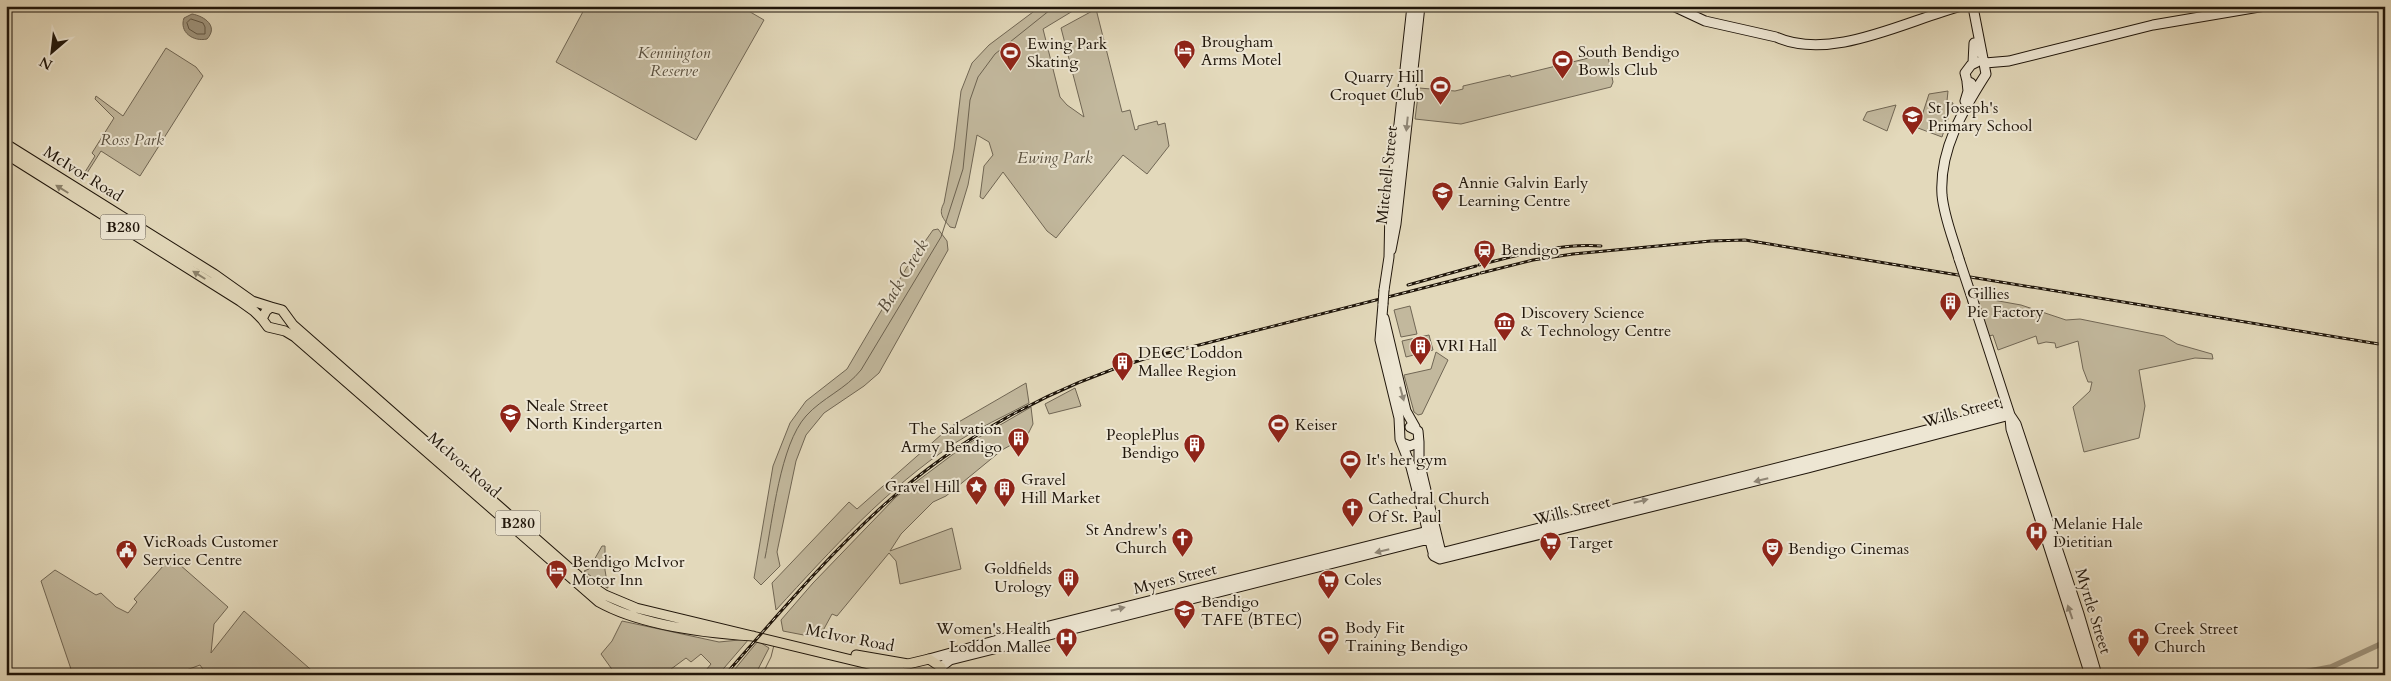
<svg xmlns="http://www.w3.org/2000/svg" width="2391" height="681" font-family="Cardo,serif">
  <style>
    .green { fill: #c2b89d; stroke: #706654 }
    .water { fill: #a0967f; stroke: #6c6250 }
    .lines { fill: none; stroke-linecap: round; stroke-linejoin: round }
    .shore { stroke: #605644; stroke-width: 1 }
    .stream { stroke: #6c6250; stroke-width: 1 }
    .canal { stroke: #a0967f; stroke-width: 5.5 }
    .secondary-casing { stroke: #1f150a; stroke-width: 11 }
    .primary-casing { stroke: #1f150a; stroke-width: 11 }
    .secondary { stroke: #ede6d3; stroke-width: 9 }
    .primary { stroke: #e3d9bb; stroke-width: 9 }
    .rail-casing { stroke: #1f150a; stroke-width: 3 }
    .rail { stroke: #ede6d3; stroke-width: 1; stroke-dasharray: 4; stroke-linecap: butt }
    .secondary-bridge-casing { stroke: #1f150a; stroke-width: 11; stroke-linecap: butt }
    .secondary-bridge { stroke: #ede6d3; stroke-width: 9 }
    .oneway { fill: #908879 }
    .oneway2 { fill: #8b816b }
    .labels { text-anchor: middle; dominant-baseline: central; stroke-width: 4; stroke-linejoin: round; paint-order: stroke }
    .shield { fill: #ede6d3; stroke: #5d5446; stroke-width: 1 }
    .shield-label { font-size: 15px; font-weight: bold; fill: #1f150a }
    .poi-label { font-size: 16px; fill: #1f150a; stroke: #ede6d3; text-anchor: start }
    .park-label { font-size: 16px; font-style: italic; fill: #584e3d; stroke: #ede6d3 }
    .street-label { font-size: 16px; fill: #1f150a; stroke: #ede6d3 }
    .water-label { font-size: 18px; font-style: italic; fill: #534939; stroke: #ede6d3 }
  </style>
  <rect width="100%" height="100%" fill="#e3d9bb"/>
  <filter id="stains"><feTurbulence type="fractalNoise" baseFrequency=".004" numOctaves="4"/><feColorMatrix values="0 0 0 0 .2 0 0 0 0 .09 0 0 0 0 .02 0 0 0 .5 -.17"/></filter>
  <radialGradient id="worn" r=".72"><stop offset=".6" stop-color="#630" stop-opacity="0"/><stop offset="1" stop-color="#630" stop-opacity=".3"/></radialGradient>
  <!-- green -->
  <path class="green" d="M586 6H740L764 20 696 140 556 62Z
    M1041 6H1081L1043 29 1060 97 1067 105 1084 117 1061 28 1096 9 1122 112 1130 110 1135 130 1138 129V126L1157 121 1158 125 1165 123 1169 146 1147 174 1123 155 1056 238 1047 231 1003 172 983 199 980 197 984 166 993 155 989 142 977 135 968 185 955 228 950 227C943 218 938 214 944 203L954 149 961 91 972 63 989 45Z
    M166 48 196 67 203 76 140 176 101 151 82 181 80 180 95 156 92 153 114 118 95 99 96 96 123 116Z
    M1601 55 1608 57 1613 82 1611 87 1461 124 1415 119 1419 88 1455 91 1463 89V86L1510 75 1511 77Z
    M1948 91 1947 101 1953 103 1942 137 1918 128 1929 94Z
    M1896 105 1887 131 1863 120 1867 112Z
    M938 229 947 241 948 250 879 373 864 386 824 413 806 435 796 461 777 552 780 566 761 585 754 578 773 466 790 423 806 401 847 369 907 267 933 230Z
    M1976 297 2021 305 2066 320 2080 319 2164 336 2177 344 2212 354 2213 359 2195 358 2139 370 2145 406 2139 438 2084 452 2073 407 2090 391 2092 382H2088L2083 369 2078 341 2056 348 2055 343 2046 342 2038 344 2036 336 1998 350 1993 335 1989 336Z
    M1410 306 1417 334 1401 337 1394 310Z
    M1429 335 1433 350 1406 357 1402 341Z
    M1436 352 1448 360 1422 414 1418 415 1414 412 1404 375 1431 369Z
    M1026 383 1029 403C1005 416 978 428 955 443 887 488 831 550 776 610L772 583 849 502 857 509 950 427Z
    M1075 388 1081 406 1049 414 1045 404Z
    M1031 407 1033 424 1027 436 1002 450 946 496 933 502 901 534 890 551 952 528 961 569 900 584 896 561 889 553 837 616 832 614 819 638 783 631 781 620 813 583 896 497 964 446Z
    M602 546H605V570L608 588H607L584 571 589 569Z
    M171 557 228 607 214 624 211 653 244 611 317 675H207L200 665 173 675H73L41 581 55 570 96 595 101 593 116 607 128 613 137 602 134 599Z
    M622 621 719 642 749 639 718 675H702L711 664 701 654 691 662 686 658 663 675H616L601 654 612 641Z
    M758 641 769 648 755 675H730Z"/>
  <!-- water -->
  <path class="water" d="M192 14C204 16 219 26 207 39 193 42 179 32 184 18Z"/>
  <g class="lines">
    <!-- shore -->
    <path class="shore" d="M191 19 203 23 205 27V34H197L189 29 187 23Z"/>
    <!-- stream -->
    <path class="stream" d="M765 558C773 519 780 445 806 416 822 398 846 389 861 370L941 237 963 169 970 100 978 77 995 54 1055 6
      M762 675 771 657 774 645"/>
    <!-- canal -->
    <path class="canal" d="M2289 675 2331 667 2385 642"/>
    <defs>
      <path id="secondary" d="M1673 6 1705 21 1776 37C1832 62 1907 20 1962 6
        M1973 63 1974 43
        M1985 63 2009 61 2153 25 2265 6
        M1971 83 1967 81 1965 73 1971 65 1977 62
        M1965 101 1968 91 1967 82
        M1391 250 1396 224 1420 6
        M1959 259C1953 238 1944 217 1942 195 1939 150 1963 110 1986 74L1973 7
        M1384 290 1389 257 1390 206 1412 6
        M1973 301 2010 415 2016 424 2079 614 2097 675
        M1383 304 1380 340 1399 418 1400 439 1411 467 1434 556 1440 559 1808 468 2010 415
        M1384 318 1406 411 1415 427
        M2010 418 2011 429 2090 675
        M1419 442V461L1442 557
        M1402 443 1410 446 1419 442 1418 431 1410 427
        M1433 555 1942 426 1999 412 2010 415
        M929 659 1045 627 1428 531
        M941 667 950 660 1437 537"/>
      <path id="primary" d="M6 144 214 274 252 301 271 307
        M6 154 240 301 254 311 262 319
        M753 636C705 633 642 626 599 602L295 337 285 331 268 327 262 319 266 311 271 307 282 310 293 325 584 581 605 595 636 608 914 675
        M856 655 908 664 929 659 941 667 939 675"/>
    </defs>
    <!-- secondary casing -->
    <use href="#secondary" class="secondary-casing"/>
    <!-- primary casing -->
    <use href="#primary" class="primary-casing"/>
    <!-- secondary -->
    <use href="#secondary" class="secondary"/>
    <!-- primary -->
    <use href="#primary" class="primary"/>
    <defs>
      <path id="rail" d="M1479 265C1519 255 1559 243 1601 246
        M1481 273 1533 260 1573 254 1711 241 1745 240 2385 345
        M1408 285 1476 266
        M725 675C776 617 827 556 885 504 959 438 1049 388 1144 359L1478 274"/>
    </defs>
    <!-- rail casing -->
    <use href="#rail" class="rail-casing"/>
    <!-- rail -->
    <use href="#rail" class="rail"/>
    <defs>
      <path id="secondary-bridge" d="M1959 259 1973 301
        M1383 304 1384 290"/>
    </defs>
    <!-- secondary-bridge casing -->
    <use href="#secondary-bridge" class="secondary-bridge-casing"/>
    <!-- secondary-bridge -->
    <use href="#secondary-bridge" class="secondary-bridge"/>
  </g>
  <!-- one-way arrows -->
  <defs><path id="oneway-solid" d="M-6-.8H1V-3.2L6.5 0L1 3.2V.8H-6Z" transform="scale(1.25)"/></defs>
  <g class="oneway">
    <use href="#oneway-solid" transform="translate(1407 124) rotate(96)"/>
    <use href="#oneway-solid" transform="translate(1402 394) rotate(75)"/>
    <use href="#oneway-solid" transform="translate(1761 480) rotate(166)"/>
    <use href="#oneway-solid" transform="translate(1641 501) rotate(-14)"/>
    <use href="#oneway-solid" transform="translate(1382 551) rotate(166)"/>
    <use href="#oneway-solid" transform="translate(1118 609) rotate(-14)"/>
    <use href="#oneway-solid" transform="translate(2070 612) rotate(-109)"/>
  </g>
  <g class="oneway2">
    <use href="#oneway-solid" transform="translate(62 189) rotate(-148)"/>
    <use href="#oneway-solid" transform="translate(199 275) rotate(-148)"/>
  </g>
  <!-- icons -->
  <defs>
    <symbol id="hotel-pin" viewBox="-11 -11 22 30"><path d="M0 17L-7.5 6A9.5 9.5 0 1 1 7.5 6Z" fill="#8f2418" stroke="#ede6d3"/><path d="M-6-4.5h1.5V1H6V5H4.5V3h-9V5H-6ZM-4 0a1.8 1.8 0 1 1 3.6 0ZM.5 0V-2.5h3Q6-2.5 6 0Z" fill="#fff"/></symbol>
    <symbol id="stadium-pin" viewBox="-11 -11 22 30"><path d="M0 17L-7.5 6A9.5 9.5 0 1 1 7.5 6Z" fill="#8f2418" stroke="#ede6d3"/><path d="M0-5a6.5 5 0 1 0 0 10a6.5 5 0 1 0 0-10ZM-3.5-1.8h7v3.6h-7Z" fill="#fff"/></symbol>
    <symbol id="school-pin" viewBox="-11 -11 22 30"><path d="M0 17L-7.5 6A9.5 9.5 0 1 1 7.5 6Z" fill="#8f2418" stroke="#ede6d3"/><path d="M0-5L7-2L0 1L-7-2ZM-4 1L0 2.5L4 1V4Q0 6-4 4Z" fill="#fff"/></symbol>
    <symbol id="station-pin" viewBox="-11 -11 22 30"><path d="M0 17L-7.5 6A9.5 9.5 0 1 1 7.5 6Z" fill="#8f2418" stroke="#ede6d3"/><path d="M-3-6H3Q5-6 5-4V2Q5 4 3 4L4.5 6H3L1.5 4h-3L-3 6H-4.5L-3 4Q-5 4-5 2V-4Q-5-6-3-6ZM-3.5-4v3h7v-3ZM-3.5 1v1.5H-2V1ZM2 1v1.5H3.5V1Z" fill="#fff"/></symbol>
    <symbol id="building-pin" viewBox="-11 -11 22 30"><path d="M0 17L-7.5 6A9.5 9.5 0 1 1 7.5 6Z" fill="#8f2418" stroke="#ede6d3"/><path d="M-4-6H4V6H1V3H-1V6H-4ZM-2.5-4.3h1.7v1.8h-1.7ZM.8-4.3h1.7v1.8H.8ZM-2.5-1h1.7V.8h-1.7ZM.8-1h1.7V.8H.8Z" fill="#fff"/></symbol>
    <symbol id="museum-pin" viewBox="-11 -11 22 30"><path d="M0 17L-7.5 6A9.5 9.5 0 1 1 7.5 6Z" fill="#8f2418" stroke="#ede6d3"/><path d="M0-6L6-3V-2H-6V-3ZM-5-1h2V3h-2ZM-1-1h2V3h-2ZM3-1h2V3H3ZM-6 4H6V6H-6Z" fill="#fff"/></symbol>
    <symbol id="sight-pin" viewBox="-11 -11 22 30"><path d="M0 17L-7.5 6A9.5 9.5 0 1 1 7.5 6Z" fill="#8f2418" stroke="#ede6d3"/><path d="M0-6L1.8-2.2L6-1.7L2.9 1.2L3.7 5.4L0 3.3L-3.7 5.4L-2.9 1.2L-6-1.7L-1.8-2.2Z" fill="#fff"/></symbol>
    <symbol id="church-pin" viewBox="-11 -11 22 30"><path d="M0 17L-7.5 6A9.5 9.5 0 1 1 7.5 6Z" fill="#8f2418" stroke="#ede6d3"/><path d="M-1.2-6h2.4v3.5h3.3v2.4h-3.3V6h-2.4V-.1h-3.3v-2.4h3.3Z" fill="#fff"/></symbol>
    <symbol id="hospital-pin" viewBox="-11 -11 22 30"><path d="M0 17L-7.5 6A9.5 9.5 0 1 1 7.5 6Z" fill="#8f2418" stroke="#ede6d3"/><path d="M-5-5h3v3.5h4V-5h3V5h-3V1.5h-4V5h-3Z" fill="#fff"/></symbol>
    <symbol id="supermarket-pin" viewBox="-11 -11 22 30"><path d="M0 17L-7.5 6A9.5 9.5 0 1 1 7.5 6Z" fill="#8f2418" stroke="#ede6d3"/><path d="M-6-5.5h2.5l.6 2H6L4.5 2H-2.5L-4.4-4H-6ZM-1.5 3.2a1.3 1.3 0 1 0 .1 0ZM3 3.2a1.3 1.3 0 1 0 .1 0Z" fill="#fff"/></symbol>
    <symbol id="theatre-pin" viewBox="-11 -11 22 30"><path d="M0 17L-7.5 6A9.5 9.5 0 1 1 7.5 6Z" fill="#8f2418" stroke="#ede6d3"/><path d="M-5-5.5Q0-4 5-5.5V0Q5 5 0 6Q-5 5-5 0ZM-3.3-2.5H-1v1.5H-3.3ZM1-2.5H3.3v1.5H1ZM-2.8 1Q0 5.5 2.8 1Z" fill="#fff"/></symbol>
    <symbol id="civic-pin" viewBox="-11 -11 22 30"><path d="M0 17L-7.5 6A9.5 9.5 0 1 1 7.5 6Z" fill="#8f2418" stroke="#ede6d3"/><path d="M-.6-6.5H3V-4.5H.6V-3L4-1V1h2V6H-6V1h2V-1L-.6-3ZM-1.2 2.5V6h2.4V2.5Z" fill="#fff"/></symbol>
    <symbol id="university-pin" viewBox="-11 -11 22 30"><path d="M0 17L-7.5 6A9.5 9.5 0 1 1 7.5 6Z" fill="#8f2418" stroke="#ede6d3"/><path d="M0-5L7-2L0 1L-7-2ZM-4 1L0 2.5L4 1V4Q0 6-4 4Z" fill="#fff"/></symbol>
  </defs>
  <g fill-rule="evenodd">
    <use href="#hotel-pin" x="1172" y="38" width="25" height="34"/>
    <use href="#stadium-pin" x="998" y="40" width="25" height="34"/>
    <use href="#stadium-pin" x="1550" y="48" width="25" height="34"/>
    <use href="#stadium-pin" x="1428" y="74" width="25" height="34"/>
    <use href="#school-pin" x="1900" y="104" width="25" height="34"/>
    <use href="#school-pin" x="1430" y="180" width="25" height="34"/>
    <use href="#station-pin" x="1472" y="238" width="25" height="34"/>
    <use href="#building-pin" x="1938" y="290" width="25" height="34"/>
    <use href="#museum-pin" x="1492" y="310" width="25" height="34"/>
    <use href="#building-pin" x="1408" y="334" width="25" height="34"/>
    <use href="#building-pin" x="1110" y="350" width="25" height="34"/>
    <use href="#school-pin" x="498" y="402" width="25" height="34"/>
    <use href="#stadium-pin" x="1266" y="412" width="25" height="34"/>
    <use href="#building-pin" x="1006" y="426" width="25" height="34"/>
    <use href="#building-pin" x="1182" y="432" width="25" height="34"/>
    <use href="#stadium-pin" x="1338" y="448" width="25" height="34"/>
    <use href="#sight-pin" x="964" y="474" width="25" height="34"/>
    <use href="#building-pin" x="992" y="476" width="25" height="34"/>
    <use href="#church-pin" x="1340" y="496" width="25" height="34"/>
    <use href="#hospital-pin" x="2024" y="520" width="25" height="34"/>
    <use href="#church-pin" x="1170" y="526" width="25" height="34"/>
    <use href="#supermarket-pin" x="1538" y="530" width="25" height="34"/>
    <use href="#theatre-pin" x="1760" y="536" width="25" height="34"/>
    <use href="#civic-pin" x="114" y="538" width="25" height="34"/>
    <use href="#hotel-pin" x="544" y="558" width="25" height="34"/>
    <use href="#building-pin" x="1056" y="566" width="25" height="34"/>
    <use href="#supermarket-pin" x="1316" y="568" width="25" height="34"/>
    <use href="#university-pin" x="1172" y="598" width="25" height="34"/>
    <use href="#stadium-pin" x="1316" y="624" width="25" height="34"/>
    <use href="#hospital-pin" x="1054" y="626" width="25" height="34"/>
    <use href="#church-pin" x="2126" y="626" width="25" height="34"/>
  </g>
  <g class="labels">
    <!-- shield labels -->
    <g class="shield">
      <rect x="100.5" y="214.5" width="45" height="25" rx="4"/>
      <rect x="495.5" y="510.5" width="45" height="25" rx="4"/>
    </g>
    <g class="shield-label">
      <text x="123" y="227">B280</text>
      <text x="518" y="523">B280</text>
    </g>
    <!-- poi labels -->
    <g class="poi-label">
      <text x="1201" y="42">Brougham<tspan x="1201" dy="18">Arms Motel</tspan></text>
      <text x="1027" y="44">Ewing Park<tspan x="1027" dy="18">Skating</tspan></text>
      <text x="1578" y="52">South Bendigo<tspan x="1578" dy="18">Bowls Club</tspan></text>
      <text x="1424" y="77" text-anchor="end">Quarry Hill<tspan x="1424" dy="18">Croquet Club</tspan></text>
      <text x="1928" y="108">St Joseph's<tspan x="1928" dy="18">Primary School</tspan></text>
      <text x="1458" y="183">Annie Galvin Early<tspan x="1458" dy="18">Learning Centre</tspan></text>
      <text x="1501" y="250">Bendigo</text>
      <text x="1967" y="294">Gillies<tspan x="1967" dy="18">Pie Factory</tspan></text>
      <text x="1521" y="313">Discovery Science<tspan x="1521" dy="18">&amp; Technology Centre</tspan></text>
      <text x="1436" y="346">VRI Hall</text>
      <text x="1138" y="353">DECC Loddon<tspan x="1138" dy="18">Mallee Region</tspan></text>
      <text x="526" y="406">Neale Street<tspan x="526" dy="18">North Kindergarten</tspan></text>
      <text x="1295" y="425">Keiser</text>
      <text x="1002" y="429" text-anchor="end">The Salvation<tspan x="1002" dy="18">Army Bendigo</tspan></text>
      <text x="1179" y="435" text-anchor="end">PeoplePlus<tspan x="1179" dy="18">Bendigo</tspan></text>
      <text x="1366" y="460">It's her gym</text>
      <text x="1021" y="480">Gravel<tspan x="1021" dy="18">Hill Market</tspan></text>
      <text x="960" y="487" text-anchor="end">Gravel Hill</text>
      <text x="1368" y="499">Cathedral Church<tspan x="1368" dy="18">Of St. Paul</tspan></text>
      <text x="2053" y="524">Melanie Hale<tspan x="2053" dy="18">Dietitian</tspan></text>
      <text x="1167" y="530" text-anchor="end">St Andrew's<tspan x="1167" dy="18">Church</tspan></text>
      <text x="143" y="542">VicRoads Customer<tspan x="143" dy="18">Service Centre</tspan></text>
      <text x="1567" y="543">Target</text>
      <text x="1788" y="549">Bendigo Cinemas</text>
      <text x="572" y="562">Bendigo McIvor<tspan x="572" dy="18">Motor Inn</tspan></text>
      <text x="1052" y="569" text-anchor="end">Goldfields<tspan x="1052" dy="18">Urology</tspan></text>
      <text x="1344" y="580">Coles</text>
      <text x="1201" y="602">Bendigo<tspan x="1201" dy="18">TAFE (BTEC)</tspan></text>
      <text x="1345" y="628">Body Fit<tspan x="1345" dy="18">Training Bendigo</tspan></text>
      <text x="1051" y="629" text-anchor="end">Women's Health<tspan x="1051" dy="18">Loddon Mallee</tspan></text>
      <text x="2154" y="629">Creek Street<tspan x="2154" dy="18">Church</tspan></text>
    </g>
    <!-- park labels -->
    <g class="park-label">
      <text x="674" y="53">Kennington<tspan x="674" dy="18">Reserve</tspan></text>
      <text x="132" y="140">Ross Park</text>
      <text x="1055" y="158">Ewing Park</text>
    </g>
    <!-- street labels -->
    <g class="street-label">
      <text transform="translate(83 174) rotate(32)">McIvor Road</text>
      <text transform="translate(1387 175) rotate(-84)">Mitchell Street</text>
      <text transform="translate(1961 412) rotate(-16)">Wills Street</text>
      <text transform="translate(464 465) rotate(41)">McIvor Road</text>
      <text transform="translate(1572 511) rotate(-14)">Wills Street</text>
      <text transform="translate(1175 579) rotate(-14)">Myers Street</text>
      <text transform="translate(2093 611) rotate(73)">Myrtle Street</text>
      <text transform="translate(850 638) rotate(11)">McIvor Road</text>
    </g>
    <!-- water labels -->
    <g class="water-label">
      <text transform="translate(903 276) rotate(-59)">Back Creek</text>
    </g>
  </g>
  <!-- margin -->
  <rect width="2391" height="681" fill="none" stroke="#e3d9bb" stroke-width="25"/>
  <rect x="8" y="8" width="2376" height="666" fill="none" stroke="#1f150a" stroke-width="2.5"/>
  <rect x="12" y="12" width="2366" height="656" fill="none" stroke="#1f150a"/>
  <!-- north arrow -->
  <g transform="translate(52 52) rotate(208)" stroke="#ede6d3" stroke-width="4" paint-order="stroke">
  <path d="M0-4L9 19L0 12L-9 19Z" fill="#1f150a"/>
  <text y="-8" font-size="14" font-weight="bold" text-anchor="middle" fill="#1f150a">N</text>
  </g>
  <rect width="100%" height="100%" filter="url(#stains)"/>
  <rect width="100%" height="100%" fill="url(#worn)"/>
</svg>
